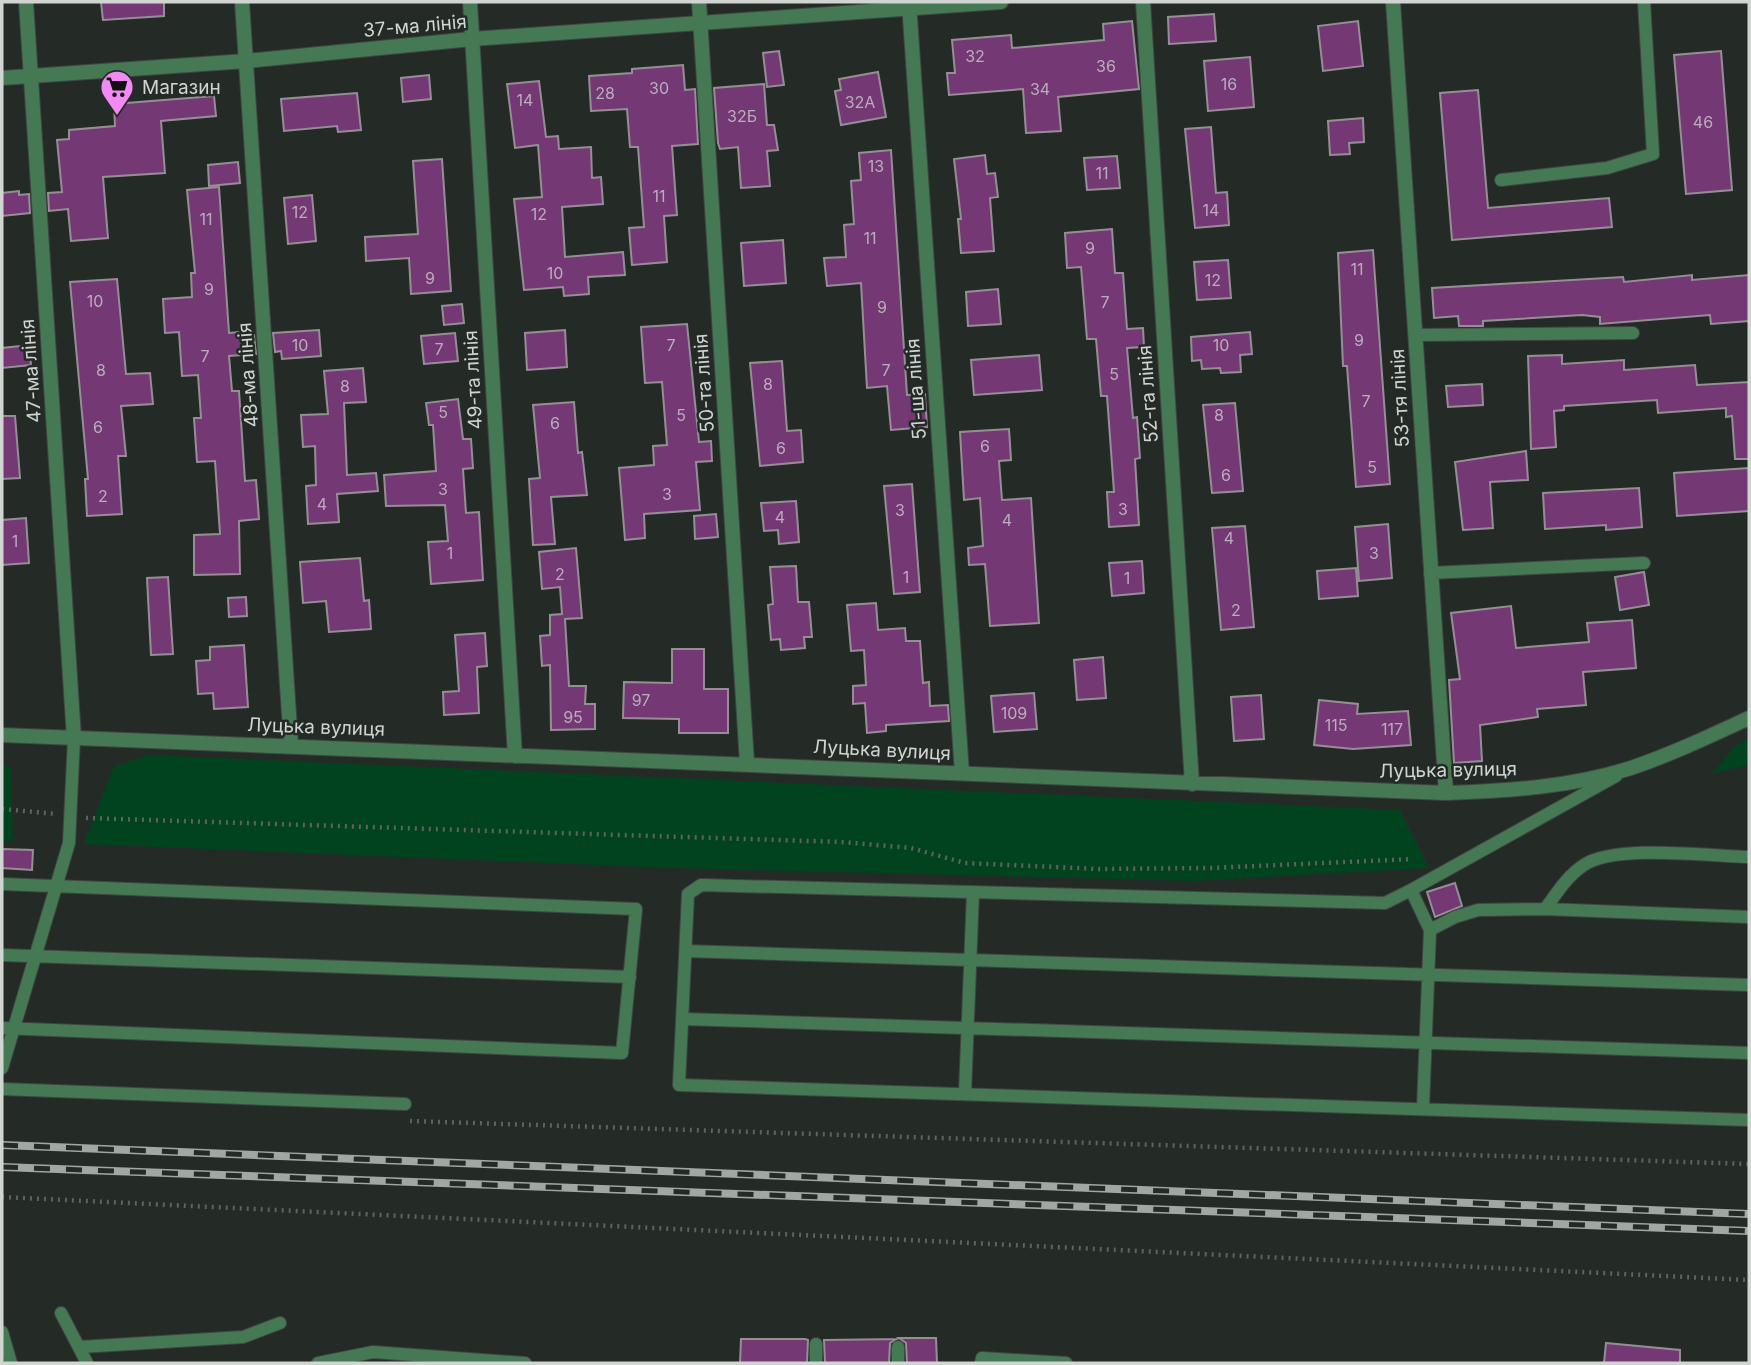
<svg xmlns="http://www.w3.org/2000/svg" width="1751" height="1365" font-family="Inter,sans-serif">
  <style>
    .green { fill: #02431f }
    .building { fill: #743875; stroke: #968e96; stroke-width: 2 }
    .lines { fill: none; stroke-linecap: round; stroke-linejoin: round }
    .lane-casing { stroke: #404641; stroke-width: 14 }
    .street-casing { stroke: #404641; stroke-width: 16 }
    .path { stroke: #5d635e; stroke-width: 4.5; stroke-dasharray: 2 5; stroke-linecap: butt }
    .lane { stroke: #457954; stroke-width: 12 }
    .street { stroke: #457954; stroke-width: 14 }
    .rail-casing { stroke: #a1a7a2; stroke-width: 8 }
    .rail { stroke: #242b26; stroke-width: 5; stroke-dasharray: 16; stroke-linecap: butt }
    .labels { text-anchor: middle; dominant-baseline: central; stroke-width: 5; stroke-linejoin: round; paint-order: stroke }
    .number-label { font-size: 16px; fill: #b9aeba }
    .street-label { font-size: 19px; fill: #d0d5d1; stroke: #242b26 }
    .poi-label { font-size: 19px; fill: #d0d5d1; stroke: #242b26; text-anchor: start }
  </style>
  <rect width="100%" height="100%" fill="#242b26"/>
  <!-- green -->
  <path class="green" d="M1749 738V765L1711 774 1736 746Z
    M149 755 1400 810 1429 868 1195 881 672 868 84 844 114 766Z
    M2 763 11 769 13 841H2Z"/>
  <!-- building -->
  <path class="building" d="M101 2H164V16L103 20Z
    M1214 14 1216 41 1169 44 1168 17Z
    M1132 21 1139 89 1058 97 1061 131 1026 133 1023 89 949 95 947 73H955L952 40 1011 35 1012 48 1104 40 1103 24Z
    M1358 21 1363 66 1323 71 1318 26Z
    M779 51 784 85 767 87 763 53Z
    M1721 51 1732 190 1686 194 1674 55Z
    M1250 57 1254 107 1208 111 1204 61Z
    M683 65 685 90 695 89 698 144 672 146 677 215 664 216 667 262 632 265 629 228 644 227 638 147H630L627 109 591 111 589 76 632 73V69Z
    M878 72 886 117 841 125 835 91 841 90 839 79Z
    M429 75 431 99 403 102 401 78Z
    M539 81 546 137 558 136 559 149 591 147 592 178 601 177 603 204 562 207 565 257 623 252 625 275 588 277 589 294 564 296 563 287 524 290 514 199 542 197 538 145 515 148 507 84Z
    M764 84 767 125H774L778 150 767 151 770 186 741 188 738 147 720 149 718 143 714 88Z
    M1478 90 1488 208 1609 198 1612 227 1452 240 1440 93Z
    M357 93 361 130 338 132 337 126 284 131 281 99Z
    M214 96 216 116 161 121 165 173 103 177 108 238 71 241 68 209 49 211 48 193 62 192 57 140 69 139V130L115 126 114 104Z
    M1363 118 1364 142 1349 143 1350 154 1330 155 1328 121Z
    M1211 127 1216 193 1227 192 1229 225 1195 228 1185 129Z
    M891 150 907 395 925 394 927 427 891 430 887 386 867 388 861 283 827 286 824 258 846 257 844 225 854 224 851 181 861 180 859 153Z
    M985 155 987 174 995 173 998 197 990 198 994 251 961 253 958 219H961L954 159Z
    M1117 156 1120 188 1087 190 1084 158Z
    M442 159 451 291 411 294 409 258 366 261 365 237 418 234 413 161Z
    M238 162 240 183 209 186 208 165Z
    M219 187 229 333 250 331V335H254L256 354 229 356 232 391H239L245 481 256 480 259 519 239 521 240 574 194 575V535L220 534 215 461 197 462 194 418H201L198 375 182 376 179 332 165 333 163 299 192 297 191 273H195L187 190Z
    M19 191V195L29 194 30 213 2 216V193Z
    M312 195 316 241 288 244 284 198Z
    M1112 229 1115 273H1123L1127 329 1143 328 1144 347 1127 348 1133 418 1137 417 1140 458 1135 459 1139 525 1109 527 1107 492H1114L1107 396H1101L1096 339H1087L1081 267 1067 268 1065 233Z
    M783 240 786 283 744 286 741 243Z
    M1373 250 1390 484 1356 487 1347 366H1343L1338 253Z
    M1228 260 1231 298 1197 300 1194 262Z
    M1692 275V280L1749 275V321L1711 324 1710 315 1600 324V317L1582 315 1483 321V326H1459L1458 316 1434 318 1432 288 1623 277 1624 282Z
    M117 279 126 374 150 373 153 404 121 406 126 456H118L122 514 87 516 85 479H88L70 282Z
    M998 289 1001 324 968 326 966 292Z
    M462 304 464 323 444 325 442 306Z
    M687 324 699 442 711 441 712 461 696 462 700 510 644 514 645 538 625 540 619 468 654 465 653 446 667 445 662 382 645 383 641 327Z
    M319 330 321 356 282 359 281 351 275 352 273 333Z
    M565 330 567 367 527 370 525 333Z
    M1250 332 1252 354 1240 355 1241 372 1221 373 1220 368 1202 369 1201 360 1192 361 1191 337Z
    M455 333 458 361 424 364 421 336Z
    M29 345 31 365 2 368V348Z
    M1039 355 1042 390 974 395 971 360Z
    M1562 355V364L1624 360V370L1695 365 1697 385 1749 382V459H1735L1732 416 1726 417V408L1658 413 1657 400 1564 406V410L1554 411 1556 447 1531 449 1528 356Z
    M782 361 787 431 801 430 803 462 760 466 750 363Z
    M363 368 366 402 344 403 347 475 376 473 378 491 337 494 339 522 308 524 306 486 316 485 315 446 303 447 301 415 328 414 324 371Z
    M1482 384 1483 405 1448 407 1446 386Z
    M458 399 463 439H471L473 468 463 469 466 513 479 512 483 580 431 584 428 542 448 541 445 505 386 506 384 475 436 471 433 425H429L426 403Z
    M574 402 578 453 582 452 587 495 551 497 555 544 533 545 529 479 540 478 533 405Z
    M1235 403 1243 491 1212 493 1203 405Z
    M2 416H15L20 478 2 479Z
    M1009 429 1011 460 999 461 1002 500 1031 498 1039 623 990 626 985 564 969 565 968 548 983 546 980 498 964 500 960 432Z
    M1526 451 1528 480 1490 482 1493 528 1463 530 1455 462Z
    M1749 468V511L1677 516 1674 473Z
    M912 484 920 592 894 594 884 486Z
    M1639 488 1642 527 1606 530V525L1545 529 1543 493Z
    M796 501 799 542 779 544 778 530 764 531 761 503Z
    M716 514 718 537 695 539 694 516Z
    M26 518 29 563 2 565V520Z
    M1388 524 1392 578 1359 581 1355 527Z
    M1245 526 1254 627 1221 630 1212 528Z
    M576 548 582 618 565 619 569 686H586L585 704H595V729L551 730 550 665 542 666 540 636 550 635V615L562 614 560 587 542 589 539 552Z
    M360 558 364 601 369 600 371 629 329 632 326 601 303 603 300 562Z
    M1142 561 1144 593 1112 596 1109 563Z
    M796 566 798 602H809L812 637H804L805 648 781 650 780 639 771 640 768 605 773 604 770 567Z
    M1356 568 1358 596 1319 599 1317 571Z
    M1644 572 1649 605 1620 610 1615 577Z
    M168 577 173 654 151 655 147 578Z
    M246 597 247 616 229 617 228 598Z
    M876 603 878 630 905 628 906 641H920L923 683 929 682 930 706 948 705 949 721 886 725V731L867 733 865 703 853 704V686L866 685 864 650 851 651 847 605Z
    M1511 606 1516 648 1589 642 1587 623 1632 620 1636 668 1583 672 1586 705 1537 709 1538 717 1480 725 1482 761 1454 763 1449 680 1460 679 1451 613Z
    M485 633 487 666 477 667 479 713 444 715 443 692 459 691 455 635Z
    M244 645 248 707 214 709 213 693 198 694 196 661 210 660V647Z
    M672 649H704V689H728V733H679V719L623 718 624 682 672 683Z
    M1103 657 1106 698 1077 700 1074 660Z
    M1034 693 1037 729 994 732 991 696Z
    M1261 695 1264 739 1234 741 1231 697Z
    M1319 700 1358 704 1357 714 1408 711 1411 745 1353 749 1314 745Z
    M2 849 33 850 32 870 2 868Z
    M1455 883 1462 906 1435 917 1427 892Z
    M899 1338H936L937 1363H907L906 1343Z
    M741 1339H805L808 1340 807 1363H740Z
    M897 1339 890 1343 889 1363H825L824 1340Z
    M1606 1343 1680 1350V1363H1604Z"/>
  <g class="lines">
    <defs>
      <path id="lane" d="M1501 180 1607 168 1653 154 1644 2
        M1415 335 1633 333
        M1430 573 1644 563
        M2 884 636 909 622 1053 2 1028
        M1411 890 1616 776
        M1545 909C1557 893 1567 876 1584 865 1615 844 1710 856 1749 857
        M1430 930 1455 917 1478 910 1545 909 1749 917
        M686 951 1749 985
        M2 955 630 977
        M683 1019 1749 1053
        M2 1068 69 843 74 738
        M2 1089 405 1104
        M965 1093 973 892
        M1423 1108 1430 930 1411 890 1385 903 701 885 688 894 679 1085 1749 1120
        M61 1313 87 1363
        M2 1332 11 1363
        M816 1344V1363
        M80 1347 243 1337 280 1323
        M898 1347V1363
        M318 1363 373 1352 525 1363
        M981 1363 982 1358 1066 1363"/>
      <path id="street" d="M26 2 74 738
        M242 2 291 745
        M470 2 515 756
        M699 2 747 763
        M1143 2 1192 784
        M1393 2 1446 793
        M909 3 962 773
        M2 78 246 61 472 39 1001 2
        M2 735 1446 793C1507 791 1572 787 1631 768 1672 754 1710 736 1749 718"/>
    </defs>
    <!-- lane casing -->
    <use href="#lane" class="lane-casing"/>
    <!-- street casing -->
    <use href="#street" class="street-casing"/>
    <!-- path -->
    <path class="path" d="M2 809 57 814
      M86 818 842 842 911 848 965 863 1099 869 1211 868 1413 859
      M410 1121 1749 1164
      M2 1197 1749 1280"/>
    <!-- lane -->
    <use href="#lane" class="lane"/>
    <!-- street -->
    <use href="#street" class="street"/>
    <defs>
      <path id="rail" d="M2 1145 1749 1214
        M2 1167 1749 1231"/>
    </defs>
    <!-- rail casing -->
    <use href="#rail" class="rail-casing"/>
    <!-- rail -->
    <use href="#rail" class="rail"/>
  </g>
  <!-- icons -->
  <defs>
    <symbol id="supermarket-pin" viewBox="-11 -11 22 30"><path d="M0 17L-7.5 6A9.5 9.5 0 1 1 7.5 6Z" fill="#f28af3" stroke="#242b26"/><path d="M-6-5.5h2.5l.6 2H6L4.5 2H-2.5L-4.4-4H-6ZM-1.5 3.2a1.3 1.3 0 1 0 .1 0ZM3 3.2a1.3 1.3 0 1 0 .1 0Z" fill="#111"/></symbol>
  </defs>
  <g fill-rule="evenodd">
    <use href="#supermarket-pin" x="98" y="68" width="38" height="52"/>
  </g>
  <g class="labels">
    <!-- number labels -->
    <g class="number-label">
      <text x="975" y="56">32</text>
      <text x="1106" y="66">36</text>
      <text x="1229" y="84">16</text>
      <text x="659" y="88">30</text>
      <text x="1040" y="89">34</text>
      <text x="605" y="93">28</text>
      <text x="525" y="100">14</text>
      <text x="860" y="102">32А</text>
      <text x="742" y="116">32Б</text>
      <text x="1703" y="122">46</text>
      <text x="876" y="166">13</text>
      <text x="1102" y="173">11</text>
      <text x="659" y="196">11</text>
      <text x="1211" y="210">14</text>
      <text x="300" y="212">12</text>
      <text x="539" y="214">12</text>
      <text x="206" y="219">11</text>
      <text x="870" y="238">11</text>
      <text x="1090" y="248">9</text>
      <text x="1357" y="269">11</text>
      <text x="555" y="273">10</text>
      <text x="430" y="278">9</text>
      <text x="1213" y="280">12</text>
      <text x="209" y="289">9</text>
      <text x="95" y="301">10</text>
      <text x="1105" y="302">7</text>
      <text x="882" y="307">9</text>
      <text x="1359" y="340">9</text>
      <text x="300" y="345">10</text>
      <text x="671" y="345">7</text>
      <text x="1221" y="345">10</text>
      <text x="439" y="349">7</text>
      <text x="205" y="356">7</text>
      <text x="101" y="370">8</text>
      <text x="886" y="370">7</text>
      <text x="1114" y="374">5</text>
      <text x="768" y="384">8</text>
      <text x="345" y="386">8</text>
      <text x="1366" y="401">7</text>
      <text x="443" y="412">5</text>
      <text x="681" y="415">5</text>
      <text x="1219" y="415">8</text>
      <text x="555" y="423">6</text>
      <text x="98" y="427">6</text>
      <text x="985" y="446">6</text>
      <text x="781" y="448">6</text>
      <text x="1372" y="467">5</text>
      <text x="1226" y="475">6</text>
      <text x="443" y="489">3</text>
      <text x="667" y="494">3</text>
      <text x="103" y="496">2</text>
      <text x="322" y="504">4</text>
      <text x="1123" y="509">3</text>
      <text x="900" y="510">3</text>
      <text x="780" y="517">4</text>
      <text x="1007" y="520">4</text>
      <text x="1229" y="538">4</text>
      <text x="15" y="541">1</text>
      <text x="450" y="553">1</text>
      <text x="1374" y="553">3</text>
      <text x="560" y="574">2</text>
      <text x="906" y="577">1</text>
      <text x="1127" y="578">1</text>
      <text x="1236" y="610">2</text>
      <text x="641" y="700">97</text>
      <text x="1014" y="713">109</text>
      <text x="573" y="717">95</text>
      <text x="1336" y="725">115</text>
      <text x="1392" y="729">117</text>
    </g>
    <!-- street labels -->
    <g class="street-label">
      <text transform="translate(415 26) rotate(-5)">37-ма лінія</text>
      <text transform="translate(31 371) rotate(-94)">47-ма лінія</text>
      <text transform="translate(248 375) rotate(-94)">48-ма лінія</text>
      <text transform="translate(473 380) rotate(-93)">49-та лінія</text>
      <text transform="translate(704 383) rotate(-94)">50-та лінія</text>
      <text transform="translate(916 389) rotate(-94)">51-ша лінія</text>
      <text transform="translate(1148 394) rotate(-94)">52-га лінія</text>
      <text transform="translate(1400 398) rotate(-93)">53-тя лінія</text>
      <text transform="translate(316 727) rotate(2)">Луцька вулиця</text>
      <text transform="translate(882 750) rotate(3)">Луцька вулиця</text>
      <text transform="translate(1448 770) rotate(-1)">Луцька вулиця</text>
    </g>
    <!-- poi labels -->
    <g class="poi-label">
      <text x="142" y="87">Магазин</text>
    </g>
  </g>
  <!-- border -->
  <rect width="1751" height="1365" fill="none" stroke="#d0d5d1" stroke-width="7"/>
</svg>
